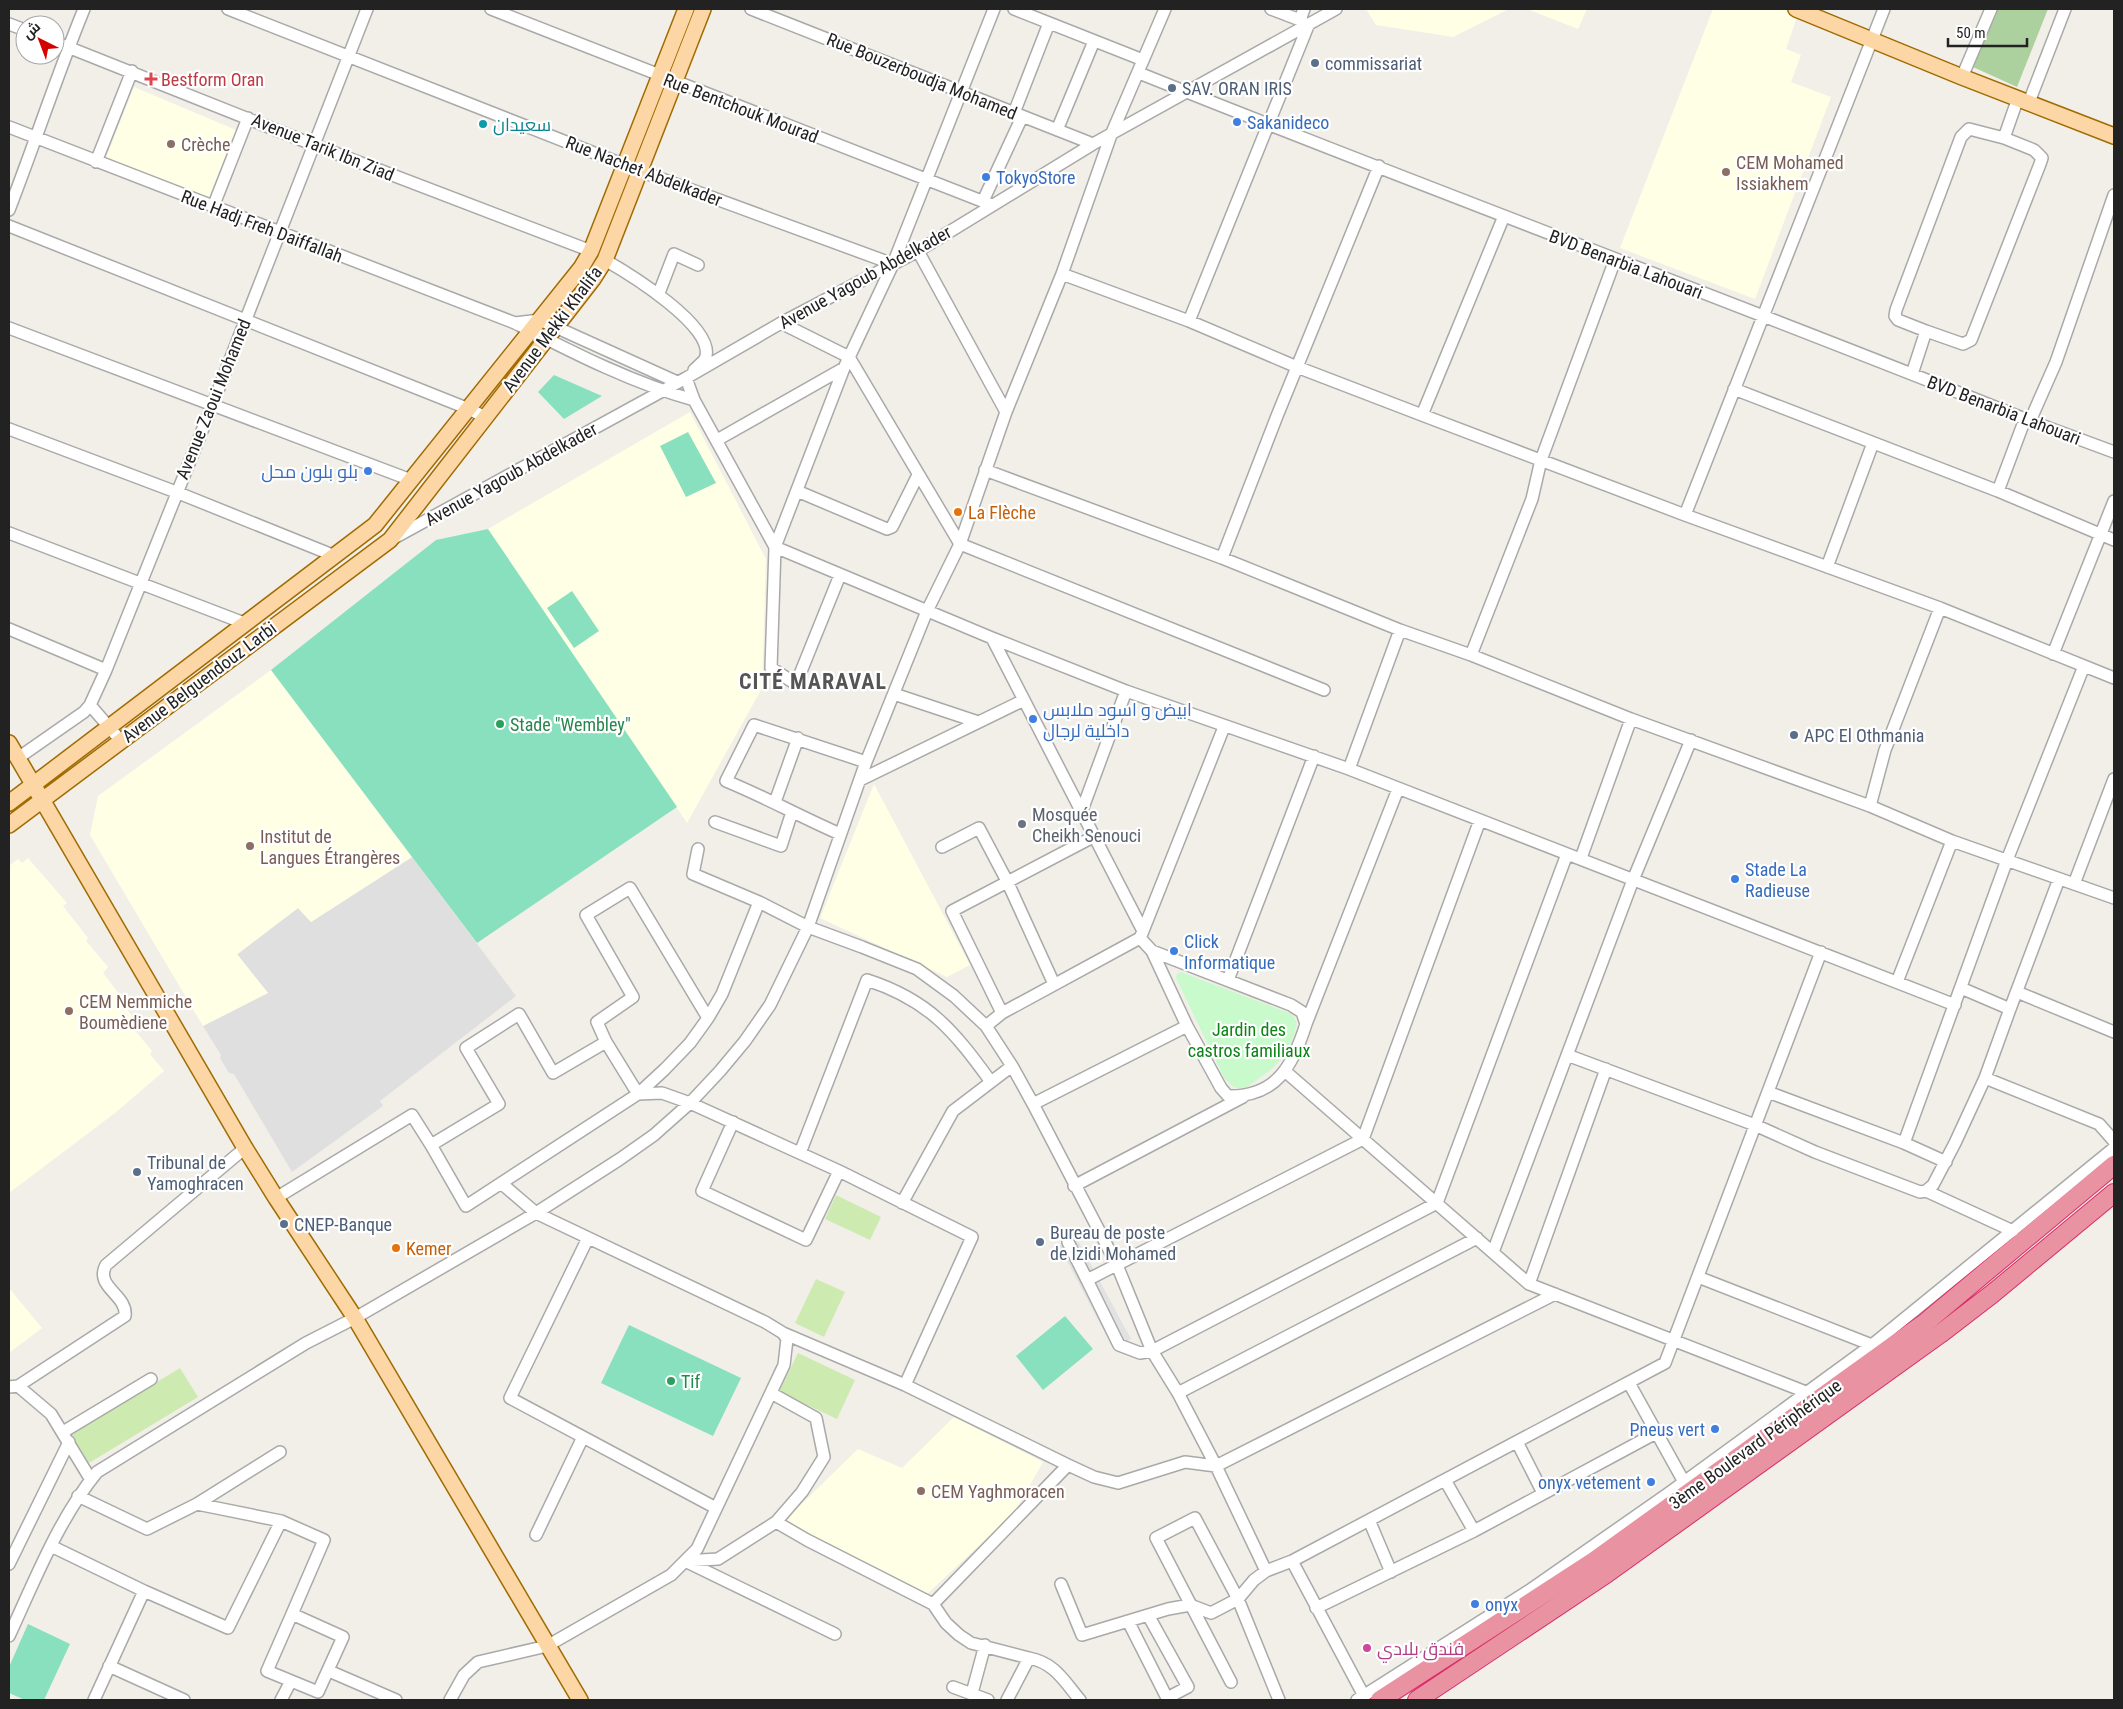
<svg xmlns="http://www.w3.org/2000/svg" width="2123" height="1709" font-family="'Roboto Condensed',Cairo,sans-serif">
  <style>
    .residential { fill: #e0dfdf }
    .education { fill: #ffffe5 }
    .grass { fill: #cdebb0 }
    .forest { fill: #add19e }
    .park { fill: #c8facc }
    .pitch { fill: #88e0be }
    .parking { fill: #e2e2e2 }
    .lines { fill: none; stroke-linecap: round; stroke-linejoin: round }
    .minor-casing { stroke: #a9a9a9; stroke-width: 14 }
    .major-casing { stroke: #a06b00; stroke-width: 18 }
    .highway-casing { stroke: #dc2a67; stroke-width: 20 }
    .minor { stroke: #fff; stroke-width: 11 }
    .major { stroke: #fcd6a4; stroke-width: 15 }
    .highway { stroke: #e892a2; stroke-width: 18 }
    .service-dot { fill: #5c6f8a; stroke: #fff; stroke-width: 2 }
    .health-dot { fill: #e0444e; stroke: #fff; stroke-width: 2 }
    .shop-dot { fill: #3f7fe0; stroke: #fff; stroke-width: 2 }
    .culture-dot { fill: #0f9aa8; stroke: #fff; stroke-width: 2 }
    .education-dot { fill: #8d6e63; stroke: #fff; stroke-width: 2 }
    .food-dot { fill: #e8710a; stroke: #fff; stroke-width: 2 }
    .leisure-dot { fill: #2e9e5b; stroke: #fff; stroke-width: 2 }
    .worship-dot { fill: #6b7280; stroke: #fff; stroke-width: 2 }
    .hotel-dot { fill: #d1479c; stroke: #fff; stroke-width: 2 }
    .labels { text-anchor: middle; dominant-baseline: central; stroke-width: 4.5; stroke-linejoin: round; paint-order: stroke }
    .service-label { font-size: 18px; fill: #4e5e75; stroke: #fff; text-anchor: start }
    .street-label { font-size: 18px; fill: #222; stroke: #fff }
    .health-label { font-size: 18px; fill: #be3a42; stroke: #fff; text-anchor: start }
    .shop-label { font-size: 18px; fill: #366cbe; stroke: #fff; text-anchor: start }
    .culture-label { font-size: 18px; fill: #0d838f; stroke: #fff; text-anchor: start }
    .education-label { font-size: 18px; fill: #785e54; stroke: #fff; text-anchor: start }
    .food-label { font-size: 18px; fill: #c56008; stroke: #fff; text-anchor: start }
    .leisure-label { font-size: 18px; fill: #27864d; stroke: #fff; text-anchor: start }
    .worship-label { font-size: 18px; fill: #5b616d; stroke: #fff; text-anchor: start }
    .park-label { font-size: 18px; fill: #0c8416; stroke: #fff }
    .hotel-label { font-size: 18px; fill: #b23c85; stroke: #fff; text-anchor: start }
    .district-label { font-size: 22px; font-weight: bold; letter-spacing: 1px; fill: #555; stroke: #fff }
  </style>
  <rect width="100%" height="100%" fill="#f2efe9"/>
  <!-- residential -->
  <path class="residential" d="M412 857 516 996 380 1101 383 1106 292 1172 234 1074 229 1073 220 1058 221 1055 203 1026 268 993 237 955 298 908 311 922Z"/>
  <!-- education -->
  <path class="education" d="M1366 9H1509L1453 37 1376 25Z
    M1527 9H1587L1578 29Z
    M1713 9H1792L1799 11 1786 49 1801 55 1791 82 1831 97 1755 299 1620 248Z
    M134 87 236 130 209 197 106 158Z
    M690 412 766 559 762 688 687 823 488 529Z
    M271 670 412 857 311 922 298 908 237 954 268 993 203 1026 90 835 98 796Z
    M874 784 970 965 947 977 820 918Z
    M28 858 67 903 63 906 88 938 86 941 108 967 103 973 126 1003 124 1005 133 1017 128 1022 152 1051 150 1054 164 1071 115 1113 9 1193V866L18 859 22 863Z
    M9 1288 42 1328 9 1353Z
    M954 1417 1043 1462 1014 1513 927 1594 782 1523 858 1449 902 1468Z"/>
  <!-- grass -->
  <path class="grass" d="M836 1195 881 1217 870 1240 825 1219Z
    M816 1279 845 1292 824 1337 795 1323Z
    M798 1353 855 1380 837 1419 779 1392Z
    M180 1368 198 1397 89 1463 71 1434Z"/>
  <!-- forest -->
  <path class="forest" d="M1997 9H2048L2017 87 1973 67Z"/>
  <!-- park -->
  <path class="park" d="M1181 972 1292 1014 1297 1023C1292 1049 1280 1065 1258 1079 1253 1083 1247 1088 1241 1088 1234 1089 1229 1083 1224 1078L1176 978 1177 974Z"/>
  <!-- pitch -->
  <path class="pitch" d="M554 375 602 396 564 419 538 392Z
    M688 432 716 483 686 497 660 446Z
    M488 529 677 807 477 943 271 670 436 540Z
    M572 591 599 631 574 648 547 608Z
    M1065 1316 1093 1349 1043 1390 1016 1356Z
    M629 1325 741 1378 713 1436 601 1383Z
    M28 1624 70 1644 44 1700H25L9 1693V1667Z"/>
  <!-- parking -->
  <path class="parking" d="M1076 1237 1131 1339 1113 1348 1059 1246Z"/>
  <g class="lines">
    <defs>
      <path id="minor" d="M228 9 640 171 893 264
        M491 9 992 205
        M751 9 1093 144
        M1014 9 1143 60
        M1271 9 1300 20
        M9 24 25 30
        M55 42 314 145 591 251
        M1139 73C1433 191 1731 301 2025 419L2114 452
        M1962 77 1991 9
        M2029 102 2065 9
        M1014 113 1049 23
        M9 127 515 323C572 352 632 383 694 400
        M1057 130 1094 41
        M96 162 132 71
        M983 201 1022 117
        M213 207 248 118
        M9 210C35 143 57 75 84 9
        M9 226 469 409 485 417
        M918 251 1006 412
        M605 260C626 272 719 328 705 359 703 362 697 367 694 370
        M1062 274 1189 321 1297 367 1422 415 1685 515 1940 608 2114 678
        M659 293 674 254 698 265
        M1189 321 1308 26 1300 20 1304 9
        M515 323 540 320 677 382
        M781 323 849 357 960 544 1324 690
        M9 328 411 480
        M1926 331 1898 320 1895 316 1896 310 1961 137 1969 129 2004 138
        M1912 374 1926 331 1963 344 1971 340 2040 164 2042 158 2034 150 2004 138 2018 98
        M686 378 694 400 775 547 992 638 1126 691 1349 769 1955 1005
        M1734 389 1998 491 2114 540
        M1422 415 1504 216
        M2030 421 2056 362 2114 195
        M9 429 176 492 335 556
        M717 440 844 368
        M985 470 1222 558 1400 630 1471 655 1631 719 1870 806 1952 841 2114 898
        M797 491 887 529 892 527 918 475
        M1998 491 2025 419
        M1685 515 1884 9
        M9 533 244 623
        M394 538 686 378 781 323 918 251 1093 144 1336 9
        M1222 558 1277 416 1379 166
        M1827 567 1873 443
        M840 575 796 684 771 668 775 547 844 368 893 264 994 9
        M9 629 106 670
        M992 638 1143 931 1140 938 1152 951 1291 1005 1302 1012 1306 1024C1293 1065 1277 1097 1228 1096L1221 1088 1187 1026 1152 951
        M2053 654 2114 501
        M1471 655 1532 499 1541 460 1615 260
        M894 694 978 722
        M90 705 121 741
        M18 758 84 712 90 705 106 670 212 406 367 9
        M1349 769 1400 630
        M860 780 1024 700
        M775 802 798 738
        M1870 806 1885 750 1940 608
        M1081 813 1126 691
        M1480 820 1363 1139 1087 1280 1119 1345 1140 1353 1152 1351 1437 1203 1567 854
        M715 822 781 846 792 812
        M840 834C801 817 765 797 726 781L754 725 866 762
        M942 847 979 828 1007 881 1054 984
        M698 849 693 874 759 902 808 927 862 947 917 969 954 996 986 1026 1012 1066 1033 1104 1117 1265 1152 1351 1178 1393 1216 1466 1266 1571
        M1581 858 1631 719
        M2074 884 2114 779
        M1143 931 1224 727
        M1228 980 1314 756
        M1897 982 1952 841
        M1961 988 2010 1009 2059 879
        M2017 992 2114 1032
        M1002 1013 952 911 1093 837
        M708 1018 630 888 586 915 633 997 597 1022 606 1042 638 1094 662 1093 690 1103 839 1171 972 1237 905 1385
        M1306 1024 1398 789
        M986 1026 1002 1013 1140 938
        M1567 1055 1755 1125 1815 1152 1920 1192 1926 1191 1933 1185 1955 1143 1985 1078 2010 1009
        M1286 1072 1529 1284 1811 1394
        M1985 1078 2099 1124 2114 1141
        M1768 1092 1904 1143 2007 860 2084 666
        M1033 1104 1187 1026
        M733 1122 702 1191 806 1240 839 1171
        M1904 1143 1946 1162
        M431 1145 466 1206 638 1094 665 1069 690 1043 708 1018 722 994 759 902
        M800 1153 867 980C929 1000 954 1031 991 1082
        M1074 1186 1243 1097
        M1926 1191 2013 1231
        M276 1198 412 1115 431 1145 499 1104 466 1048 519 1014 553 1073 606 1042
        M902 1203 953 1111 1012 1066
        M588 1238 510 1398 716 1508
        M1068 1242 1087 1280
        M1493 1252 1633 880 1691 740
        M1698 1277 1872 1345
        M1529 1284 1606 1069
        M783 1333 905 1385 1068 1465 1094 1477 1118 1483 1185 1462 1216 1466 1555 1294
        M1629 1383 1684 1482
        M18 1386 125 1316C128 1295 94 1287 106 1265L245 1148
        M9 1387 18 1386 51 1414 91 1480
        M771 1393 816 1418 824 1457 802 1492 776 1522 718 1559 685 1561 835 1634
        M1178 1393 1477 1238
        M63 1432 151 1379
        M1517 1442 1543 1493
        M1445 1480 1474 1531
        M78 1496 147 1529 197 1504 281 1521 228 1628 144 1591
        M197 1504 280 1452
        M1369 1520 1391 1572
        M281 1521 324 1540 292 1614 343 1637 318 1692 267 1671 292 1614
        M776 1522 807 1540 933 1604 1068 1465
        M536 1535 583 1437
        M51 1546 144 1591 94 1700
        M1292 1561 1364 1696
        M9 1564 69 1442
        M1061 1584 1082 1635 1168 1609 1190 1605 1211 1613 1238 1599 1254 1580 1266 1571 1292 1561 1665 1363 1821 952
        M933 1604 946 1623 959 1635 971 1643 1029 1658
        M1316 1608 1474 1531 1656 1433
        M1128 1621 1167 1698 1188 1687 1148 1615
        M9 1636C35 1580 58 1520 97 1472L306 1343 355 1318 536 1213 620 1159 654 1135 690 1103 720 1071 745 1041 770 1005 808 927 866 762 927 611 960 544 1006 412 1062 274 1111 135 1165 9
        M109 1666 184 1700
        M329 1671 396 1700
        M1231 1682 1156 1538 1195 1518 1238 1599 1279 1700
        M953 1687 988 1700
        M972 1693 985 1645
        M281 1700 291 1681
        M450 1700 464 1675 478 1662 547 1646 671 1575 697 1549 784 1365 787 1339 783 1333 765 1322 536 1213 501 1183
        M1007 1700 1029 1658C1055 1663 1064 1681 1080 1700
        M1357 1700 1530 1590 1669 1493 1872 1345 2114 1148"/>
      <path id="major" d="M1796 9 1962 77 2114 136
        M9 743 245 1148 276 1198 355 1318 580 1700
        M9 803 375 525 581 268 591 251 686 9
        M9 825 390 540 593 279 605 260 703 9"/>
      <path id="highway" d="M1380 1700 1594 1561 1926 1322 2114 1165
        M1417 1700 1606 1574 1940 1334 1992 1294 2114 1193"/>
    </defs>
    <!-- minor casing -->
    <use href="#minor" class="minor-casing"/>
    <!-- major casing -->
    <use href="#major" class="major-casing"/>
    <!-- highway casing -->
    <use href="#highway" class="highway-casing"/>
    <!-- minor -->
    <use href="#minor" class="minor"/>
    <!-- major -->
    <use href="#major" class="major"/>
    <!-- highway -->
    <use href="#highway" class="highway"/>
  </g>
  <!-- markers -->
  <g class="service-dot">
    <circle cx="1315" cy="63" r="5"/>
    <circle cx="1172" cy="88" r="5"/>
    <circle cx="1794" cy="735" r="5"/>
    <circle cx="137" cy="1172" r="5"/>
    <circle cx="284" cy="1224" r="5"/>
    <circle cx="1040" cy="1242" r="5"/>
  </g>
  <path class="health-dot" d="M148.5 71.5h5v5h5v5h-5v5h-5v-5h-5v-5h5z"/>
  <g class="shop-dot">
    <circle cx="1237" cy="122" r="5"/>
    <circle cx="986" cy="177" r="5"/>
    <circle cx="368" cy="471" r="5"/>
    <circle cx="1033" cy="719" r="5"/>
    <circle cx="1735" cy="879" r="5"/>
    <circle cx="1174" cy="951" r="5"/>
    <circle cx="1715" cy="1429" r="5"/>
    <circle cx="1651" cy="1482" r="5"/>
    <circle cx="1475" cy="1604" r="5"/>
  </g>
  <circle class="culture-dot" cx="483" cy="124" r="5"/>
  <g class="education-dot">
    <circle cx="171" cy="144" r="5"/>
    <circle cx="1726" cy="172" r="5"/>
    <circle cx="250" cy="846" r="5"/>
    <circle cx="69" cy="1011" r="5"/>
    <circle cx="921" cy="1491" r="5"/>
  </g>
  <g class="food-dot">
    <circle cx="958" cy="512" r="5"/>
    <circle cx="396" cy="1248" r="5"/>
  </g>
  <g class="leisure-dot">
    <circle cx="500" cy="724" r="5"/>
    <circle cx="671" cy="1381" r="5"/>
  </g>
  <circle class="worship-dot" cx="1022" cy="824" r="5"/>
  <circle class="hotel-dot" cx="1367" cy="1648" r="5"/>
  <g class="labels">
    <!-- service labels -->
    <g class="service-label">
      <text x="1325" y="63">commissariat</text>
      <text x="1182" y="88">SAV. ORAN IRIS</text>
      <text x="1804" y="735">APC El Othmania</text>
      <text x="147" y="1162">Tribunal de<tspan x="147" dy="21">Yamoghracen</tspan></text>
      <text x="294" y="1224">CNEP-Banque</text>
      <text x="1050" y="1232">Bureau de poste<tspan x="1050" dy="21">de Izidi Mohamed</tspan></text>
    </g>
    <!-- street labels -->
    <g class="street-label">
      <text transform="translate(922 76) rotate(22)">Rue Bouzerboudja Mohamed</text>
      <text transform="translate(741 108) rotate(21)">Rue Bentchouk Mourad</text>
      <text transform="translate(323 147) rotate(22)">Avenue Tarik Ibn Ziad</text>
      <text transform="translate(644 171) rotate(21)">Rue Nachet Abdelkader</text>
      <text transform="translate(262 226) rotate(21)">Rue Hadj Freh Daiffallah</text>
      <text transform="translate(1626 264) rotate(21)">BVD Benarbia Lahouari</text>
      <text transform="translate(865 277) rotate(-29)">Avenue Yagoub Abdelkader</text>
      <text transform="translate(552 329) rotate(-53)">Avenue Mekki Khalifa</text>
      <text transform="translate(213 399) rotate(-68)">Avenue Zaoui Mohamed</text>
      <text transform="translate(2004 410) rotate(21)">BVD Benarbia Lahouari</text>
      <text transform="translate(511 474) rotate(-29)">Avenue Yagoub Abdelkader</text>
      <text transform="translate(199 682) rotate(-37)">Avenue Belguendouz Larbi</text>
      <text transform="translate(1755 1444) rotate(-36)">3ème Boulevard Périphérique</text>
    </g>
    <!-- health labels -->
    <g class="health-label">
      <text x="161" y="79">Bestform Oran</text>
    </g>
    <!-- shop labels -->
    <g class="shop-label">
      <text x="1247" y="122">Sakanideco</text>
      <text x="996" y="177">TokyoStore</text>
      <text x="358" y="471" text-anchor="end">بلو بلون محل</text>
      <text x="1043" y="709">ابيض و اسود ملابس<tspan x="1043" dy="21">داخلية لرجال</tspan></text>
      <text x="1745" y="869">Stade La<tspan x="1745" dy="21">Radieuse</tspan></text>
      <text x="1184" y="941">Click<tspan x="1184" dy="21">Informatique</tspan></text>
      <text x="1705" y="1429" text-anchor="end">Pneus vert</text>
      <text x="1641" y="1482" text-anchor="end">onyx vetement</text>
      <text x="1485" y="1604">onyx</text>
    </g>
    <!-- culture labels -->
    <g class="culture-label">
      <text x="493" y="124">سعيدان</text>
    </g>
    <!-- education labels -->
    <g class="education-label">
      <text x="181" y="144">Crèche</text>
      <text x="1736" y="162">CEM Mohamed<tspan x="1736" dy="21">Issiakhem</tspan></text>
      <text x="260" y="836">Institut de<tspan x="260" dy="21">Langues Étrangères</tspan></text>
      <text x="79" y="1001">CEM Nemmiche<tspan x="79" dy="21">Boumèdiene</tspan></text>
      <text x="931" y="1491">CEM Yaghmoracen</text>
    </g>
    <!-- food labels -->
    <g class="food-label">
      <text x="968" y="512">La Flèche</text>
      <text x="406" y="1248">Kemer</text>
    </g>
    <!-- leisure labels -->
    <g class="leisure-label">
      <text x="510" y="724">Stade "Wembley"</text>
      <text x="681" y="1381">Tif</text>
    </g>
    <!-- worship labels -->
    <g class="worship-label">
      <text x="1032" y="814">Mosquée<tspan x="1032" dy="21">Cheikh Senouci</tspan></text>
    </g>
    <!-- park labels -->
    <g class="park-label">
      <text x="1249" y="1029">Jardin des<tspan x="1249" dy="21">castros familiaux</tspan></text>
    </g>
    <!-- hotel labels -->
    <g class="hotel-label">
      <text x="1377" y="1648">فندق بلادي</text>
    </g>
    <!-- district labels -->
    <g class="district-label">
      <text x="813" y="681">CITÉ MARAVAL</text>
    </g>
  </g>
  <!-- border -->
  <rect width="2123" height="1709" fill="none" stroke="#222222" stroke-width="20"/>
  <!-- north arrow -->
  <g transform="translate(40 40) rotate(318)"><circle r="24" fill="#ffffff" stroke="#a7a7a7"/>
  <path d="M0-4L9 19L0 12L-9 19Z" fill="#d40000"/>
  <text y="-8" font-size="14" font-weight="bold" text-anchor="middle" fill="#222222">ش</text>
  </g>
  <!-- scale -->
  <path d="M1948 38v8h79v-8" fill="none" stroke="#222222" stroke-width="2.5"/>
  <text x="1956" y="38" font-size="15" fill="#222222" stroke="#ffffff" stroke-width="4" paint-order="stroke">50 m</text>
</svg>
